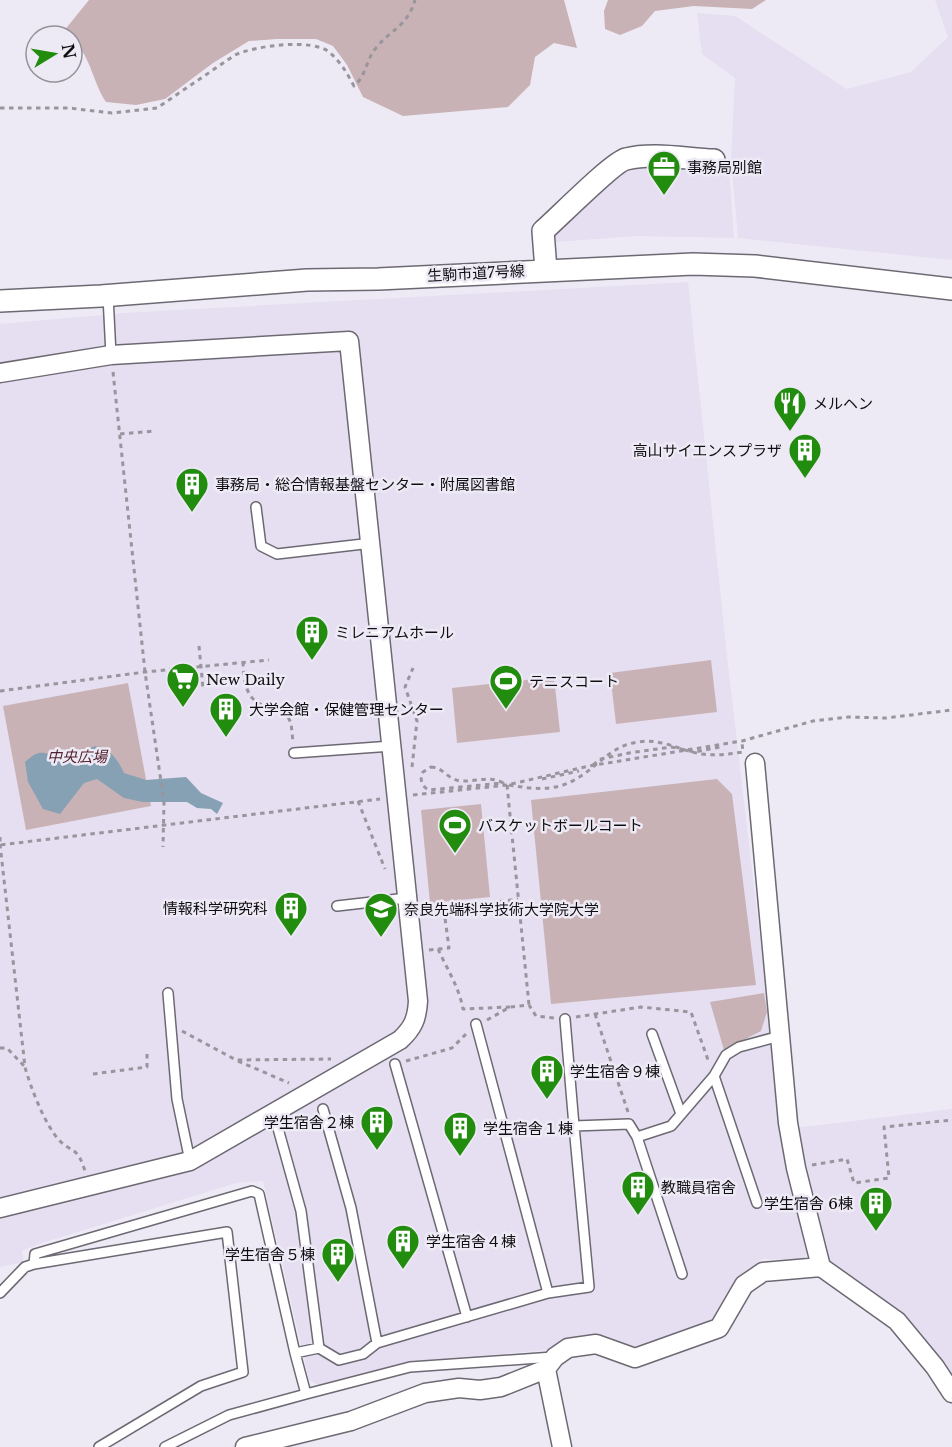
<svg xmlns="http://www.w3.org/2000/svg" width="952" height="1447" font-family="'Libre Baskerville','Noto Sans JP',serif">
  <style>
    .built { fill: #e5dff1 }
    .green { fill: #c9b2b6 }
    .water { fill: #85a1b3 }
    .lines { fill: none; stroke-linecap: round; stroke-linejoin: round }
    .service-casing { stroke: #6d6973; stroke-width: 12 }
    .minor-casing { stroke: #6d6973; stroke-width: 21 }
    .tertiary-casing { stroke: #6d6973; stroke-width: 24 }
    .path { stroke: #98959d; stroke-width: 3; stroke-dasharray: 4.5 4.5; stroke-linecap: butt }
    .service { stroke: #fff; stroke-width: 9 }
    .minor { stroke: #fff; stroke-width: 18 }
    .tertiary { stroke: #fff; stroke-width: 21 }
    .labels { text-anchor: middle; dominant-baseline: central; stroke-width: 5; stroke-linejoin: round; paint-order: stroke }
    .poi-label { font-size: 15px; fill: #0f0e11; stroke: #eeeaf5; text-anchor: start }
    .street-label { font-size: 15px; fill: #0f0e11; stroke: #eeeaf5 }
    .park-label { font-size: 15px; font-style: italic; fill: #52232f; stroke: #eeeaf5 }
  </style>
  <rect width="100%" height="100%" fill="#eeeaf5"/>
  <!-- built -->
  <path class="built" d="M935 0H952V260L738 238 731 159 735 78 702 54 697 13 735 16 847 89 911 72 948 37Z
    M657 161 729 167 734 238 637 236 556 242 555 233 627 166Z
    M688 282 726 647 781 1118 811 1250 802 1260 763 1259 741 1276 710 1324 637 1349 593 1336 558 1349 409 1362 321 1387 309 1380 263 1181 236 1183 39 1244 22 1251 24 1262 0 1267V324L124 313Z
    M952 1109V1377L929 1345 903 1316 825 1259 795 1128Z"/>
  <!-- green -->
  <path class="green" d="M89 0H564L577 48 554 43 535 57 530 85 508 107 403 116 363 97 347 65 333 46 316 39H277L249 41 213 63 165 99 136 105 106 102C92 81 91 55 72 40V36L63 32Z
    M608 0H766L752 9 694 6 655 11 642 26 620 35 605 29 604 11Z
    M711 660 717 712 616 724 610 673Z
    M554 677 560 732 457 743 452 688Z
    M128 683 151 806 26 830 3 706Z
    M717 779 732 794 756 985 551 1004 531 800Z
    M481 804 490 897 430 903 421 810Z
    M764 993 767 1012 761 1031 724 1050 710 1002Z"/>
  <!-- water -->
  <path class="water" d="M95 746C111 750 117 758 124 773L146 780 186 777 201 793 223 803 217 814 211 809 197 808 187 802H143L124 798 97 779 84 783 60 814 43 809 28 782 25 762C43 746 42 756 61 755 74 755 84 751 95 746Z"/>
  <g class="lines">
    <defs>
      <path id="service" d="M108 296 111 355
        M256 507 261 546 277 554 372 543
        M294 753 392 746
        M337 906 407 898
        M168 993 177 1099 190 1161
        M565 1019 574 1126
        M476 1024 548 1293
        M652 1034 681 1114
        M395 1064 467 1317
        M714 1076 757 1203
        M323 1109 351 1208 377 1343
        M274 1114 301 1211 319 1348 339 1360 363 1354 377 1343 548 1293 589 1287 574 1126 629 1124 637 1137 671 1126 714 1076 726 1055 739 1047 780 1036
        M637 1137 682 1274
        M34 1264 227 1232 243 1372 201 1386 99 1447
        M0 1293 25 1267 34 1264 35 1254 252 1191 259 1194 295 1353
        M319 1348 295 1353 306 1394 410 1367 553 1357
        M165 1447 229 1415 306 1394"/>
      <path id="minor" d="M0 373 111 355 349 341 418 1001C417 1019 413 1028 400 1040L190 1161 0 1208
        M755 763 788 1123 796 1168 821 1267
        M546 1369 562 1447
        M245 1447 351 1421 425 1393 459 1388 480 1390 501 1387 546 1369 555 1357 568 1348 596 1344 635 1358 719 1328 744 1285 763 1272 821 1267 897 1321 935 1367 952 1393"/>
      <path id="tertiary" d="M546 270 543 231C558 218 613 162 626 159 653 152 686 159 714 160
        M0 301 101 296 307 280 378 279 693 264 755 266 952 289"/>
    </defs>
    <!-- service casing -->
    <use href="#service" class="service-casing"/>
    <!-- minor casing -->
    <use href="#minor" class="minor-casing"/>
    <!-- tertiary casing -->
    <use href="#tertiary" class="tertiary-casing"/>
    <!-- path -->
    <path class="path" d="M0 108H69L112 113 157 108 235 55C254 46 312 38 329 52 340 61 347 73 354 86 367 75 366 59 376 48 391 29 407 27 415 0
      M113 372 145 672 164 802 163 847
      M120 434 155 431
      M199 646 203 688
      M243 662C244 680 245 701 266 706 273 707 279 707 285 711L291 723 293 742
      M0 691 145 672 269 660
      M593 765 601 759 629 753 671 747 695 752 720 747
      M412 767 417 721 405 687 413 668
      M431 767C443 767 448 780 461 781 476 782 490 775 503 783L429 790C422 787 419 779 423 772Z
      M542 779 579 771
      M507 785 529 1005
      M509 785C532 789 555 792 576 779 599 766 611 745 639 742 662 738 680 751 702 754 716 756 729 754 743 752L742 743
      M413 795 507 785 589 766 742 741 813 721 849 717 886 718 952 710
      M358 801 385 869
      M0 837V845L380 799
      M0 844 25 1067C30 1086 45 1125 59 1140 72 1154 77 1145 85 1171
      M438 949C447 969 459 987 463 1009L510 1007
      M429 950 449 948 445 918 463 907 518 899
      M595 1014 628 1112
      M576 1017 641 1007 691 1012 708 1060
      M487 1020 510 1007 529 1005 536 1016 554 1018
      M182 1031 236 1060 331 1059
      M0 1048H7L24 1066
      M238 1061 289 1083
      M406 1061 452 1048 467 1033
      M93 1074 147 1067V1053
      M812 1165 847 1159 854 1183 889 1178 884 1127 952 1120"/>
    <!-- service -->
    <use href="#service" class="service"/>
    <!-- minor -->
    <use href="#minor" class="minor"/>
    <!-- tertiary -->
    <use href="#tertiary" class="tertiary"/>
  </g>
  <!-- icons -->
  <defs>
    <symbol id="office-pin" viewBox="-11 -11 22 30"><path d="M0 17L-7.5 6A9.5 9.5 0 1 1 7.5 6Z" fill="#218c0d" stroke="#eeeaf5"/><path d="M-6-3h4V-5.5h4V-3h4V5H-6ZM-1-4.5V-3h2v-1.5ZM-6 0V1H6V0Z" fill="#fff"/></symbol>
    <symbol id="restaurant-pin" viewBox="-11 -11 22 30"><path d="M0 17L-7.5 6A9.5 9.5 0 1 1 7.5 6Z" fill="#218c0d" stroke="#eeeaf5"/><path d="M-5-6h1v4h1v-4h1v4h1v-4h1v5L-1.5 .5V6h-2V.5L-5-1ZM5-6V6H3V1.5H1.5Q1.5-4 5-6Z" fill="#fff"/></symbol>
    <symbol id="building-pin" viewBox="-11 -11 22 30"><path d="M0 17L-7.5 6A9.5 9.5 0 1 1 7.5 6Z" fill="#218c0d" stroke="#eeeaf5"/><path d="M-4-6H4V6H1V3H-1V6H-4ZM-2.5-4.3h1.7v1.8h-1.7ZM.8-4.3h1.7v1.8H.8ZM-2.5-1h1.7V.8h-1.7ZM.8-1h1.7V.8H.8Z" fill="#fff"/></symbol>
    <symbol id="supermarket-pin" viewBox="-11 -11 22 30"><path d="M0 17L-7.5 6A9.5 9.5 0 1 1 7.5 6Z" fill="#218c0d" stroke="#eeeaf5"/><path d="M-6-5.5h2.5l.6 2H6L4.5 2H-2.5L-4.4-4H-6ZM-1.5 3.2a1.3 1.3 0 1 0 .1 0ZM3 3.2a1.3 1.3 0 1 0 .1 0Z" fill="#fff"/></symbol>
    <symbol id="stadium-pin" viewBox="-11 -11 22 30"><path d="M0 17L-7.5 6A9.5 9.5 0 1 1 7.5 6Z" fill="#218c0d" stroke="#eeeaf5"/><path d="M0-5a6.5 5 0 1 0 0 10a6.5 5 0 1 0 0-10ZM-3.5-1.8h7v3.6h-7Z" fill="#fff"/></symbol>
    <symbol id="university-pin" viewBox="-11 -11 22 30"><path d="M0 17L-7.5 6A9.5 9.5 0 1 1 7.5 6Z" fill="#218c0d" stroke="#eeeaf5"/><path d="M0-5L7-2L0 1L-7-2ZM-4 1L0 2.5L4 1V4Q0 6-4 4Z" fill="#fff"/></symbol>
  </defs>
  <g fill-rule="evenodd">
    <use href="#office-pin" x="645" y="148" width="38" height="52"/>
    <use href="#restaurant-pin" x="771" y="384" width="38" height="52"/>
    <use href="#building-pin" x="786" y="431" width="38" height="52"/>
    <use href="#building-pin" x="173" y="465" width="38" height="52"/>
    <use href="#building-pin" x="293" y="613" width="38" height="52"/>
    <use href="#supermarket-pin" x="164" y="660" width="38" height="52"/>
    <use href="#stadium-pin" x="487" y="662" width="38" height="52"/>
    <use href="#building-pin" x="207" y="690" width="38" height="52"/>
    <use href="#stadium-pin" x="436" y="806" width="38" height="52"/>
    <use href="#building-pin" x="272" y="889" width="38" height="52"/>
    <use href="#university-pin" x="362" y="890" width="38" height="52"/>
    <use href="#building-pin" x="528" y="1052" width="38" height="52"/>
    <use href="#building-pin" x="358" y="1103" width="38" height="52"/>
    <use href="#building-pin" x="441" y="1109" width="38" height="52"/>
    <use href="#building-pin" x="619" y="1168" width="38" height="52"/>
    <use href="#building-pin" x="857" y="1184" width="38" height="52"/>
    <use href="#building-pin" x="384" y="1222" width="38" height="52"/>
    <use href="#building-pin" x="319" y="1235" width="38" height="52"/>
  </g>
  <g class="labels">
    <!-- poi labels -->
    <g class="poi-label">
      <text x="687" y="167">事務局別館</text>
      <text x="813" y="403">メルヘン</text>
      <text x="782" y="450" text-anchor="end">高山サイエンスプラザ</text>
      <text x="215" y="484">事務局・総合情報基盤センター・附属図書館</text>
      <text x="335" y="632">ミレニアムホール</text>
      <text x="206" y="679">New Daily</text>
      <text x="529" y="681">テニスコート</text>
      <text x="249" y="709">大学会館・保健管理センター</text>
      <text x="478" y="825">バスケットボールコート</text>
      <text x="268" y="908" text-anchor="end">情報科学研究科</text>
      <text x="404" y="909">奈良先端科学技術大学院大学</text>
      <text x="570" y="1071">学生宿舎９棟</text>
      <text x="354" y="1122" text-anchor="end">学生宿舎２棟</text>
      <text x="483" y="1128">学生宿舎１棟</text>
      <text x="661" y="1187">教職員宿舎</text>
      <text x="853" y="1203" text-anchor="end">学生宿舎 6棟</text>
      <text x="426" y="1241">学生宿舎４棟</text>
      <text x="315" y="1254" text-anchor="end">学生宿舎５棟</text>
    </g>
    <!-- street labels -->
    <g class="street-label">
      <text transform="translate(476 273) rotate(-3)">生駒市道7号線</text>
    </g>
    <!-- park labels -->
    <g class="park-label">
      <text x="77" y="756">中央広場</text>
    </g>
  </g>
  <!-- north arrow -->
  <g transform="translate(54 54) rotate(79)"><circle r="28" fill="#eeeaf5" stroke="#95929a" stroke-width="1.5"/>
  <path d="M0-4.5L10 22L0 15L-10 22Z" fill="#218c0d"/>
  <text y="-9" font-size="16" font-weight="bold" text-anchor="middle" fill="#0f0e11">N</text>
  </g>
</svg>
